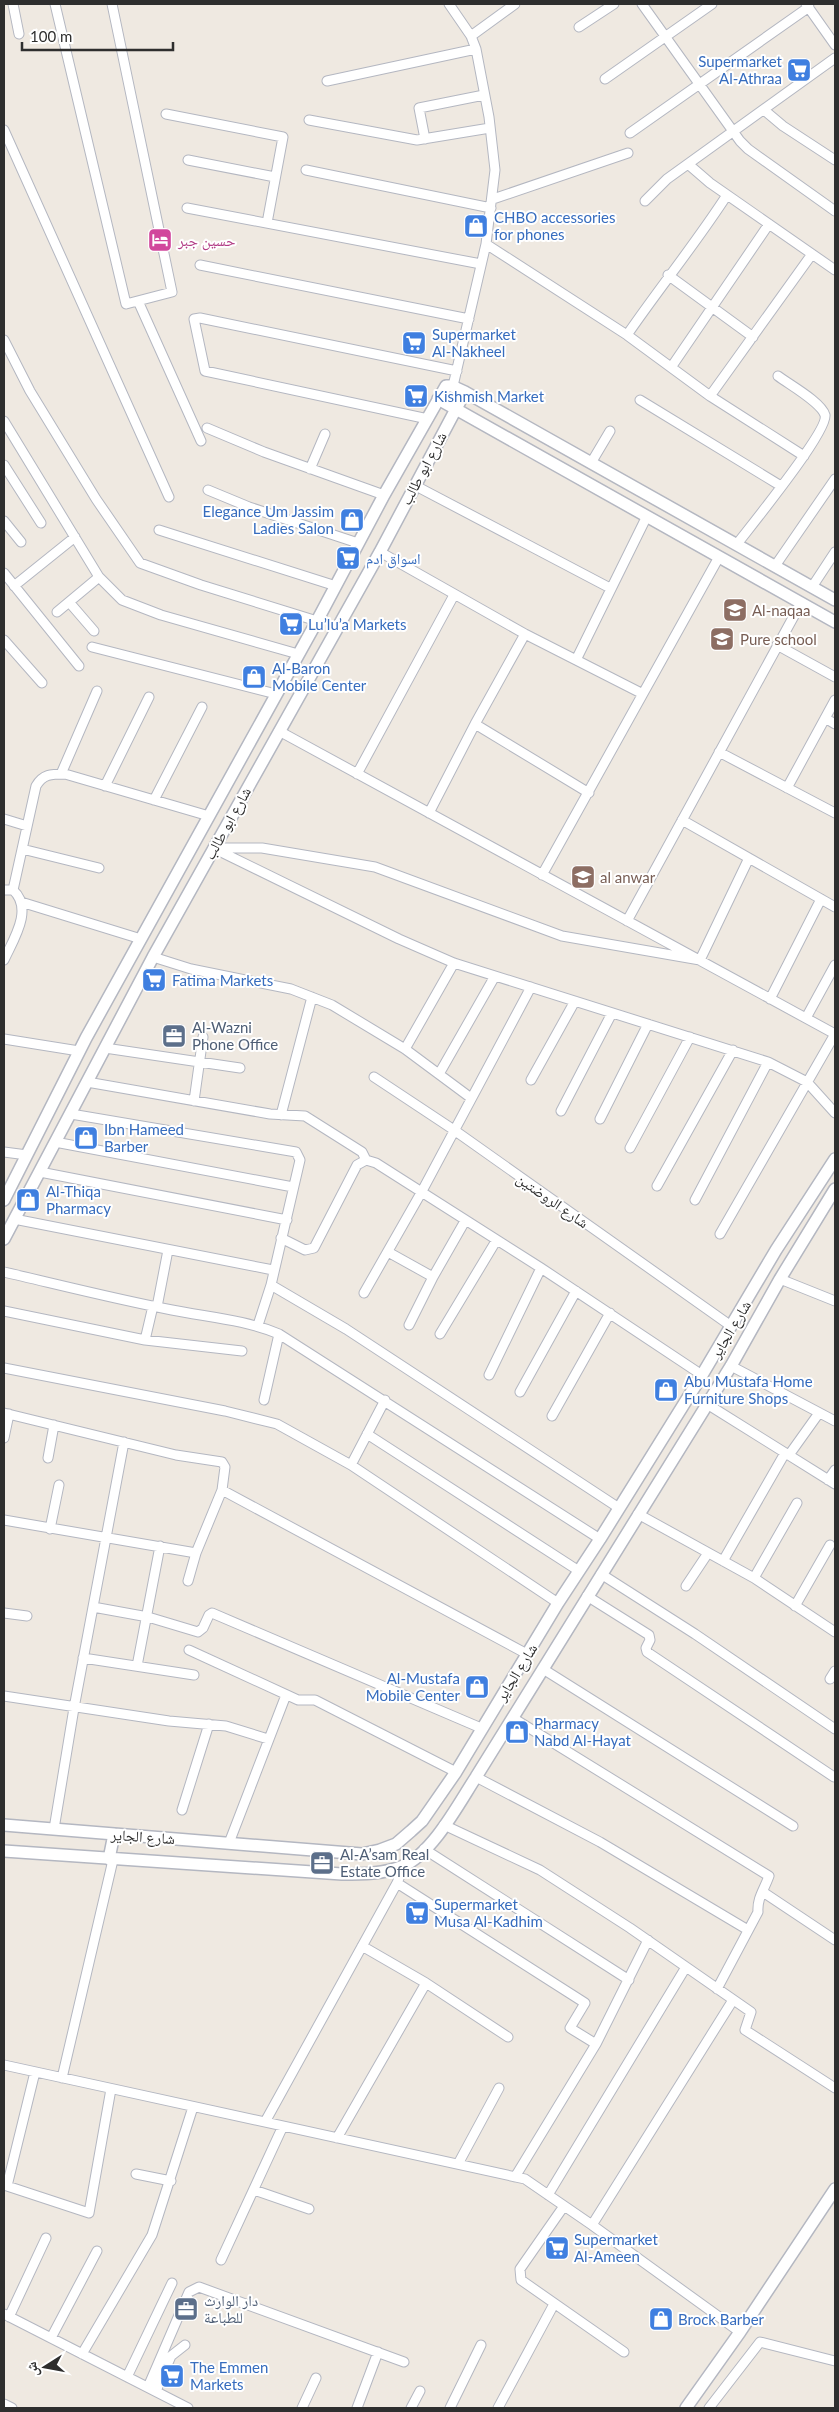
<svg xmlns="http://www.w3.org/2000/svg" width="839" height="2412" font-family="Lato,'Noto Naskh Arabic',sans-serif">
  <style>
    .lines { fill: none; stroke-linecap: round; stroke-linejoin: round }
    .minor-casing { stroke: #b4b7c1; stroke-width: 11 }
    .tertiary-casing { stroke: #b4b7c1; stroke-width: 14 }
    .minor { stroke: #fff; stroke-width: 9 }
    .tertiary { stroke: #fff; stroke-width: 11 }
    .labels { text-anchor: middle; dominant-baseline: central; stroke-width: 4; stroke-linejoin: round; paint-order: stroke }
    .shop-label { font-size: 15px; fill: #366cbe; stroke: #fff; text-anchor: start }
    .hotel-label { font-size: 15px; fill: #b23c85; stroke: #fff; text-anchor: start }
    .street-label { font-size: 15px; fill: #2e2e2e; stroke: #fff }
    .education-label { font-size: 15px; fill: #785e54; stroke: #fff; text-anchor: start }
    .service-label { font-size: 15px; fill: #4e5e75; stroke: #fff; text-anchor: start }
  </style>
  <rect width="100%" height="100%" fill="#efe9e1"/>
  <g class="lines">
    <defs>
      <path id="minor" d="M13 4 19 34
        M55 4 126 304 172 292 112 4
        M449 4 471 36 476 49 489 117 495 170 486 244 453 386
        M642 4 740 141 748 149 835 211
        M806 4 835 45
        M579 27 614 4
        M471 36 515 4
        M605 79 712 4
        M327 81 476 49
        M764 110 783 126 835 160
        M166 114 283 137 267 223
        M309 120 417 140 490 128
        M4 130 169 497
        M630 133 809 7
        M425 139 419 108 484 95
        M188 160 275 177
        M688 164 710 183 835 270
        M306 170 491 208
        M493 199 628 153
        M645 201 667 179 835 58
        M187 208 481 264
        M486 244 627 335 710 396 812 254
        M200 265 469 319
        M668 275 753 337
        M138 301 201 441
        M627 335C660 287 696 243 727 195
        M4 340 30 391 96 499 140 563 201 585 317 621
        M672 366 769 224
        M710 396 804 456
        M640 400 781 486
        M428 419 205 371 194 319 200 318 457 371
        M4 421 99 577 122 600 161 615 298 654
        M207 428 264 452 384 495
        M591 463 610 431
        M4 465 41 523
        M310 469 325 434
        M414 485 610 588
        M208 490 249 507 358 543
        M4 521 21 542
        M159 530 336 586
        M737 544C750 527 829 430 825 415 821 402 790 385 778 376
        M380 552 525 634 641 693
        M775 566 835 479
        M4 573 79 666
        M14 586 75 537
        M812 587 835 552
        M69 602 94 631
        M57 612 99 577
        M4 640 42 683
        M777 645 835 677
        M92 647 276 694
        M576 660 645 520
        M825 718 835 724
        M475 724 589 793
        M279 731 835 1034
        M719 752 835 813
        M61 774 97 691
        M357 774 454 595
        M105 786 149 697
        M787 788 835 700
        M154 800 202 707
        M429 813 475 724 525 634
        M4 819 27 826
        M682 820 835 907
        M213 848 399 939 454 963 768 1062 807 1082 835 1113
        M216 848H262L375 867 562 936 700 960 749 858
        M22 849 99 868
        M542 875 719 557
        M4 890H13L36 786C43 774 51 774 65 774L209 816
        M21 902 141 939
        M627 921 801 603
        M153 957 191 969 291 989 332 1005 405 1049 471 1098
        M4 960C13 940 34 909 13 890
        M770 999 821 899
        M806 1018 835 965
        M4 1039 79 1051
        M105 1048 240 1068
        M405 1049 454 963
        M439 1074 495 976
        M374 1077 454 1130 731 1326
        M531 1080 575 1001
        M87 1082 270 1114 305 1116 362 1152 366 1160
        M194 1101 203 1037
        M561 1111 612 1013
        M71 1114 296 1152 300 1160 271 1285 346 1329 619 1508
        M281 1115 312 997
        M600 1119 648 1024
        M55 1142 293 1187
        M630 1148 690 1037
        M4 1152 27 1155
        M40 1172 287 1220
        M657 1186 733 1050
        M695 1200 768 1062
        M14 1219 273 1270
        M720 1234 835 1034
        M281 1238 305 1250 314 1248 357 1165 366 1160 376 1163 541 1268 702 1375
        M388 1252 433 1277
        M4 1272C60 1285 115 1299 172 1310 207 1317 246 1320 279 1334L600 1539
        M780 1279 835 1301
        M364 1293 421 1193 531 987
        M157 1307 168 1250
        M4 1311 145 1340 242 1351
        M258 1325 271 1285
        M409 1325 433 1277 465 1221
        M440 1334 496 1241
        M145 1340 153 1306
        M731 1366 835 1421
        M4 1368 225 1411 277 1424 351 1465 558 1603
        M489 1375 541 1268
        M520 1392 576 1291
        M264 1400 279 1334
        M707 1404 835 1484
        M4 1413 176 1455 222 1462 225 1467 222 1490 527 1654
        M552 1416 610 1313
        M367 1434 579 1571
        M4 1438 9 1414
        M789 1455 819 1413
        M48 1458 54 1425
        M351 1465 385 1400
        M828 1480 835 1470
        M638 1514 754 1578 835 1632
        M4 1520 196 1553
        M50 1529 59 1485
        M723 1561 785 1453
        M601 1574 695 1634 835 1729
        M754 1578 797 1503
        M188 1581 196 1553 222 1490
        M686 1586 708 1553
        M587 1596 649 1635 650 1640 646 1648 647 1652 834 1777
        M795 1606 830 1545
        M93 1607 148 1617 198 1632 203 1628 209 1615 212 1613 481 1728
        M4 1613 27 1616
        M189 1650 298 1700H315L456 1772
        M83 1658 194 1675
        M137 1666 160 1546
        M543 1669 793 1826
        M830 1679 835 1671
        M4 1696 169 1721 226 1726 268 1739
        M513 1718 769 1876C764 1890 757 1898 758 1912L717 1989
        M476 1777 600 1842 748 1930
        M182 1810 209 1724
        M444 1825 540 1870 630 1928 751 2012 745 2030 835 2088
        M54 1829 74 1708 124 1442
        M229 1843 286 1695
        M424 1849 629 1980
        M397 1883 585 2003 570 2028 596 2044
        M763 1892 835 1940
        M362 1946 426 1983 508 2037
        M4 2065 525 2179 592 2225 740 2332
        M35 2072 7 2186 89 2213 111 2089
        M62 2078 113 1860
        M265 2122 397 1883 404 1866
        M337 2138 426 1983
        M458 2164 499 2088
        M136 2174 171 2181
        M515 2177 596 2044 648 1940
        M254 2190 309 2209
        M548 2195 686 1967
        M564 2206 520 2269 521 2280 624 2352
        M592 2225 733 2000
        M221 2260 283 2126
        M4 2314 188 2408
        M9 2317 46 2238
        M51 2338 97 2251
        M82 2354 152 2235 193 2107
        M127 2377 172 2283
        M148 2387 189 2292 199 2287 404 2362
        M156 2391 171 2356 185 2345
        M4 2404 12 2408
        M302 2408 316 2378
        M357 2408 378 2352
        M411 2408 420 2391
        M450 2408 481 2345
        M498 2408 554 2304
        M709 2408 760 2342 835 2361"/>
      <path id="tertiary" d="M438 399 835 622
        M4 1200 86 1038 317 621 384 495 446 386H452L465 392 835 600
        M4 1239 153 957 380 552 465 392
        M4 1825 362 1854 380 1850 396 1844 411 1831 422 1821 456 1772 558 1603 600 1539 702 1375 776 1250 835 1159
        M4 1851 342 1874C362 1874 384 1874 403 1866 433 1853 459 1803 476 1777L731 1366 780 1279 835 1189
        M109 1859 114 1834
        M686 2408 740 2332 835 2189"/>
    </defs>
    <!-- minor casing -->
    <use href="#minor" class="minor-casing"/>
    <!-- tertiary casing -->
    <use href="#tertiary" class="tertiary-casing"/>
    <!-- minor -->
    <use href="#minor" class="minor"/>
    <!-- tertiary -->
    <use href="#tertiary" class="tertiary"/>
  </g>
  <!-- icons -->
  <defs>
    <symbol id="supermarket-square" viewBox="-11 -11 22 22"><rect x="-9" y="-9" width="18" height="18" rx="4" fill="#3f7fe0" stroke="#fff"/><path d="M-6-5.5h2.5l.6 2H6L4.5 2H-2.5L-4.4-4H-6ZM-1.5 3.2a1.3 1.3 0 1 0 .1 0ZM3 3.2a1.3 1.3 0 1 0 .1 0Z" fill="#fff"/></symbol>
    <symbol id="shop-square" viewBox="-11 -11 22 22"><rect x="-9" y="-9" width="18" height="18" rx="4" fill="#3f7fe0" stroke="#fff"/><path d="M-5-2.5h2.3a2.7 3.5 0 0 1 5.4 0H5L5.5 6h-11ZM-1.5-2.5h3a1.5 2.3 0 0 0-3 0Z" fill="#fff"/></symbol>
    <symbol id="hotel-square" viewBox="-11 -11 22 22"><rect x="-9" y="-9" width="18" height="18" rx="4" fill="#d1479c" stroke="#fff"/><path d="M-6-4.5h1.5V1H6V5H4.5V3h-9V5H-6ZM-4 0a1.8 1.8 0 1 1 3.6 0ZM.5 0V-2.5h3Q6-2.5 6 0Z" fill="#fff"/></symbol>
    <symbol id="school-square" viewBox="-11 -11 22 22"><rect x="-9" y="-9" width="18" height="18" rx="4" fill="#8d6e63" stroke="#fff"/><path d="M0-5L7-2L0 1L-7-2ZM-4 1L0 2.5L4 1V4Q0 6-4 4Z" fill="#fff"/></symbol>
    <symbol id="office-square" viewBox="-11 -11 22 22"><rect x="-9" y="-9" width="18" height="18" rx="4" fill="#5c6f8a" stroke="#fff"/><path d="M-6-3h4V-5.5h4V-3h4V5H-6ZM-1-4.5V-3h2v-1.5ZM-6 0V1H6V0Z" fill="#fff"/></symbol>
  </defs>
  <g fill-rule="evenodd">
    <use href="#supermarket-square" x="785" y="56" width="28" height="28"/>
    <use href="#shop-square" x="462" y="212" width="28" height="28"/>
    <use href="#hotel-square" x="146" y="226" width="28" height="28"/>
    <use href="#supermarket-square" x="400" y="329" width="28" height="28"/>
    <use href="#supermarket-square" x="402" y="382" width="28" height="28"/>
    <use href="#shop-square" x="338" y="506" width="28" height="28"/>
    <use href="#supermarket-square" x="334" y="544" width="28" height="28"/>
    <use href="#school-square" x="721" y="596" width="28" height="28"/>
    <use href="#supermarket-square" x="277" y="610" width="28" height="28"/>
    <use href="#school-square" x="708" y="625" width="28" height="28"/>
    <use href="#shop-square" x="240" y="663" width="28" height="28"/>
    <use href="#school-square" x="569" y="863" width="28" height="28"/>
    <use href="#supermarket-square" x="140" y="966" width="28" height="28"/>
    <use href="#office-square" x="160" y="1022" width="28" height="28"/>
    <use href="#shop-square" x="72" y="1124" width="28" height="28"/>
    <use href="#shop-square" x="14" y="1186" width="28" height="28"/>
    <use href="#shop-square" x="652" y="1376" width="28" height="28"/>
    <use href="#shop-square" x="463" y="1673" width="28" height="28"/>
    <use href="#shop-square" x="503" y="1718" width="28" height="28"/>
    <use href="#office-square" x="308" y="1849" width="28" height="28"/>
    <use href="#supermarket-square" x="403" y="1899" width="28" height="28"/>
    <use href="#supermarket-square" x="543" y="2234" width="28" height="28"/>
    <use href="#office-square" x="172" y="2295" width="28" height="28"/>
    <use href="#shop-square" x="647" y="2305" width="28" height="28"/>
    <use href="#supermarket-square" x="158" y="2362" width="28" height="28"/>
  </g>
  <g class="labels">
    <!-- shop labels -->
    <g class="shop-label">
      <text x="782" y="61" text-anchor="end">Supermarket<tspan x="782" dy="17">Al-Athraa</tspan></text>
      <text x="494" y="217">CHBO accessories<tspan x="494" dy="17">for phones</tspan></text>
      <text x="432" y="334">Supermarket<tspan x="432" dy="17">Al-Nakheel</tspan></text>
      <text x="434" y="396">Kishmish Market</text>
      <text x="334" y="511" text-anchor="end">Elegance Um Jassim<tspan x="334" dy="17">Ladies Salon</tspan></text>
      <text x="366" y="558">اسواق ادم</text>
      <text x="308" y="624">Lu’lu’a Markets</text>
      <text x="272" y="668">Al-Baron<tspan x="272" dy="17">Mobile Center</tspan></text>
      <text x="172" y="980">Fatima Markets</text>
      <text x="104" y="1129">Ibn Hameed<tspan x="104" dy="17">Barber</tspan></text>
      <text x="46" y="1191">Al-Thiqa<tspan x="46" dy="17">Pharmacy</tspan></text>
      <text x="684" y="1381">Abu Mustafa Home<tspan x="684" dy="17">Furniture Shops</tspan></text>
      <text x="460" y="1678" text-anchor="end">Al-Mustafa<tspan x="460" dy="17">Mobile Center</tspan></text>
      <text x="534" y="1723">Pharmacy<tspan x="534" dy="17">Nabd Al-Hayat</tspan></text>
      <text x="434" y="1904">Supermarket<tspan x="434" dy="17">Musa Al-Kadhim</tspan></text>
      <text x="574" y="2239">Supermarket<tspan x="574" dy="17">Al-Ameen</tspan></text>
      <text x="678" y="2319">Brock Barber</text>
      <text x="190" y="2367">The Emmen<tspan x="190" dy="17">Markets</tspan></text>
    </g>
    <!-- hotel labels -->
    <g class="hotel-label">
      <text x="178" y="240">حسين جبر</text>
    </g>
    <!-- street labels -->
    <g class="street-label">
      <text transform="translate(423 468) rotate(-62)">شارع ابو طالب</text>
      <text transform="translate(227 823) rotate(-61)">شارع ابو طالب</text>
      <text transform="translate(553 1200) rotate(35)">شارع الروضتين</text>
      <text transform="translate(730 1329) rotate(-59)">شارع الجاير</text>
      <text transform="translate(516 1672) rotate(-58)">شارع الجاير</text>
      <text transform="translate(143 1836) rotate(4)">شارع الجاير</text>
    </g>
    <!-- education labels -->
    <g class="education-label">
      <text x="752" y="610">Al-naqaa</text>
      <text x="740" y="639">Pure school</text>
      <text x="600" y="877">al anwar</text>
    </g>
    <!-- service labels -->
    <g class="service-label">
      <text x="192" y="1027">Al-Wazni<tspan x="192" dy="17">Phone Office</tspan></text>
      <text x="340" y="1854">Al-A’sam Real<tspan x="340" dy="17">Estate Office</tspan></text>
      <text x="204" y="2300">دار الوارث<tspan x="204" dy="17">للطباعة</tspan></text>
    </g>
  </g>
  <!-- border -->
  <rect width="839" height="2412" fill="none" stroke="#2e2e2e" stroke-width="10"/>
  <!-- north arrow -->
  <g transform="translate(45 2367) rotate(259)" stroke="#ffffff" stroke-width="4" paint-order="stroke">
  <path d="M0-4L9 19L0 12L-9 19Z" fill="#2e2e2e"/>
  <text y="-8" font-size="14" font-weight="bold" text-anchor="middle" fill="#2e2e2e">ش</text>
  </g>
  <!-- scale -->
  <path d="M22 42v8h151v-8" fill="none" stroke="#2e2e2e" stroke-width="2.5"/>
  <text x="30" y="42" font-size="15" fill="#2e2e2e" stroke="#ffffff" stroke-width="4" paint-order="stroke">100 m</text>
</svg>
